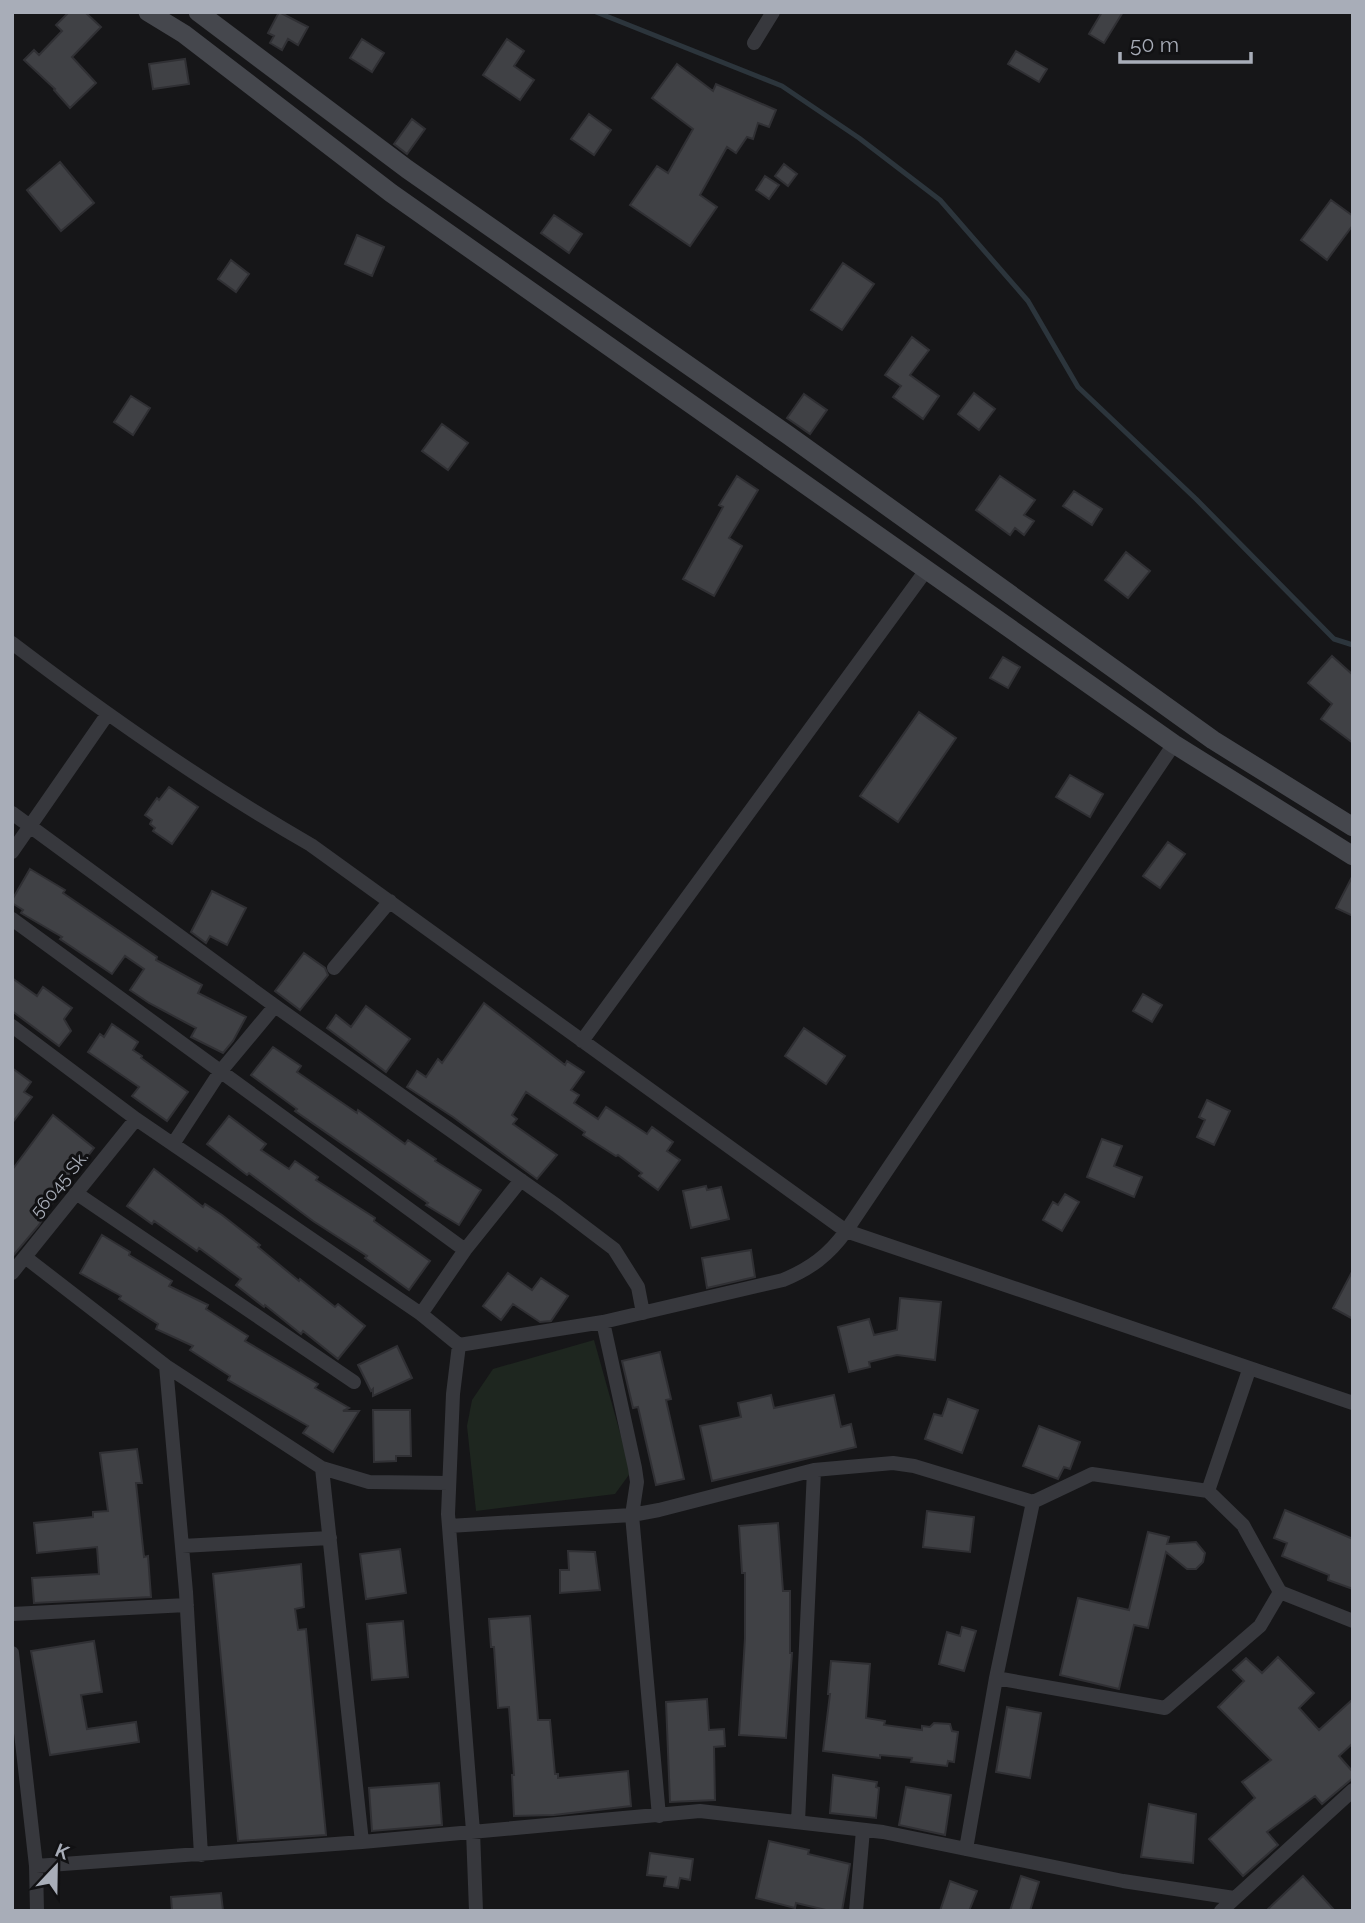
<svg xmlns="http://www.w3.org/2000/svg" width="1365" height="1923" font-family="Raleway,sans-serif">
  <style>
    .green { fill: #1e261f }
    .lines { fill: none; stroke-linecap: round; stroke-linejoin: round }
    .stream { stroke: #2c353c; stroke-width: 5 }
    .building { fill: #404145; stroke: #303034; stroke-width: 2 }
    .street { stroke: #37383d; stroke-width: 14 }
    .secondary { stroke: #45474d; stroke-width: 19 }
    .labels { text-anchor: middle; dominant-baseline: central; stroke-width: 6; stroke-linejoin: round; paint-order: stroke }
    .street-label { font-size: 18px; fill: #a8adb8; stroke: #111113 }
  </style>
  <rect width="100%" height="100%" fill="#161618"/>
  <!-- green -->
  <path class="green" d="M594 1340 631 1472 615 1494 476 1511 467 1426 472 1400 493 1369Z"/>
  <g class="lines">
    <!-- stream -->
    <path class="stream" d="M596 12 782 86 859 138 940 200 1028 301 1078 387 1196 499 1334 639 1353 645"/>
  </g>
  <!-- building -->
  <path class="building" d="M69 12H85L101 27 72 57 96 83 70 108 54 90 55 89 24 60 34 50 39 55 62 31 56 25Z
    M279 12 308 27 298 45 288 39 282 50 270 43 274 36 268 33Z
    M1102 12H1123L1104 43 1089 34Z
    M362 39 384 53 372 72 350 58Z
    M507 39 524 51 514 66 534 80 520 100 483 75Z
    M1016 51 1047 69 1039 82 1008 64Z
    M185 59 189 84 153 89 149 64Z
    M677 64 713 91 716 84 776 110 769 127 758 123 753 139 747 137 736 153 727 147 700 195 717 207 690 246 630 205 657 166 668 173 693 129 652 98Z
    M589 114 611 130 594 155 571 139Z
    M412 119 425 129 407 154 394 144Z
    M60 162 94 203 61 231 27 190Z
    M784 164 797 174 788 186 775 176Z
    M765 176 779 185 769 199 756 190Z
    M1331 200 1353 216V225L1327 260 1301 240Z
    M554 215 582 234 569 253 541 233Z
    M357 235 384 247 372 276 345 264Z
    M231 260 249 274 236 292 218 279Z
    M843 263 874 284 842 330 811 310Z
    M912 337 929 350 910 375 939 396 923 419 893 397 901 386 885 375Z
    M974 393 995 409 979 430 958 414Z
    M804 394 827 410 810 434 787 418Z
    M131 396 150 408 133 435 114 422Z
    M442 424 468 443 448 470 422 451Z
    M737 476 758 490 729 538 742 546 714 596 683 579 723 507 719 505Z
    M1000 476 1035 500 1024 515 1034 521 1024 535 1015 528 1010 535 976 510Z
    M1074 491 1102 509 1092 525 1063 506Z
    M1126 552 1150 571 1128 598 1105 580Z
    M1332 656 1353 675V743L1321 719 1332 704 1308 683Z
    M1003 657 1020 667 1008 688 990 678Z
    M919 712 956 738 898 822 860 796Z
    M1070 775 1103 794 1090 817 1056 797Z
    M169 787 198 807 172 844 153 831 155 828 150 824 152 820 145 815 157 798 159 800Z
    M1168 842 1185 854 1160 888 1143 876Z
    M30 869 65 890 63 893 157 957 156 960 202 985 198 993 246 1017 233 1041 223 1053 191 1037 196 1028 149 1003 130 990 144 969 125 956 112 974 60 939 62 937 21 913 23 910 12 903V900Z
    M1353 875V916L1336 908Z
    M212 891 246 908 227 945 210 936 206 943 191 932Z
    M304 953 325 968 328 975 300 1010 275 991Z
    M12 978 37 996 43 987 72 1008 64 1019 71 1031 59 1046 12 1011Z
    M1143 994 1162 1005 1152 1022 1133 1011Z
    M484 1003 565 1065 567 1061 584 1072 571 1090 579 1095 574 1103 598 1119 606 1107 647 1134 652 1127 673 1142 667 1151 680 1160 658 1190 639 1176 642 1173 618 1155 616 1156 583 1135 585 1132 526 1092 512 1115 517 1119 513 1124 557 1155 537 1179 453 1117 407 1087 417 1071 426 1077 438 1059 442 1063Z
    M366 1006 410 1039 386 1072 327 1028 336 1015 351 1027Z
    M112 1024 138 1042 133 1050 142 1056 141 1058 188 1092 167 1121 132 1096 139 1087 88 1052 100 1034 104 1037Z
    M804 1028 845 1056 826 1084 785 1056Z
    M273 1047 301 1066 297 1072 357 1113 358 1110 405 1144 408 1140 436 1159 435 1161 481 1190 459 1225 426 1205 428 1203 295 1111 297 1109 251 1075Z
    M12 1068 31 1082 24 1092 32 1097 12 1123Z
    M1207 1100 1230 1111 1214 1145 1197 1137 1205 1120 1199 1117Z
    M53 1115 94 1148 84 1161 80 1158 39 1225 12 1257V1170Z
    M229 1116 266 1144 261 1150 289 1169 295 1161 318 1177 316 1180 375 1218 374 1221 430 1261 409 1290 365 1258 367 1256 313 1221 249 1173 247 1175 207 1144Z
    M1102 1139 1122 1146 1114 1166 1142 1177 1134 1197 1087 1177Z
    M154 1169 203 1207 205 1204 222 1215 260 1245 258 1247 299 1281 300 1279 335 1307 338 1304 365 1326 338 1359 303 1331 301 1334 265 1305 264 1307 236 1285 241 1279 199 1248 197 1251 154 1221 152 1224 127 1206Z
    M706 1186 707 1190 721 1187 729 1219 691 1228 683 1191Z
    M1065 1194 1079 1202 1062 1231 1043 1220 1053 1202 1058 1205Z
    M102 1235 130 1252 129 1255 172 1281 169 1286 208 1305 206 1309 248 1336 245 1341 318 1384 315 1388 349 1408 343 1411H359L333 1452 303 1433 308 1426 228 1380 230 1376 190 1350 193 1346 156 1329 158 1324 119 1299 121 1296 80 1273Z
    M751 1250 755 1277 707 1288 702 1258Z
    M1353 1270V1319L1333 1308Z
    M508 1273 532 1290 541 1278 568 1296 551 1321 540 1322 513 1304 501 1320 483 1306Z
    M900 1298 941 1302 935 1360 897 1355 869 1362 870 1367 849 1372 838 1327 869 1319 874 1335 897 1330Z
    M397 1346 412 1378 373 1396V1389L371 1391 358 1365Z
    M660 1352 671 1399 666 1400 684 1479 656 1485 638 1407 633 1408 622 1361Z
    M771 1395 774 1408 834 1395 841 1427 851 1424 856 1447 712 1481 700 1426 741 1417 738 1403Z
    M948 1399 978 1410 962 1453 925 1439 934 1414 942 1416Z
    M373 1410H410L411 1456H396V1461L374 1462Z
    M1039 1426 1080 1442 1070 1469 1064 1467 1058 1479 1023 1466Z
    M137 1449 142 1483H136L144 1557 148 1556 151 1597 34 1603 32 1578 99 1574 97 1547 37 1553 34 1523 93 1517V1512L108 1511 100 1453Z
    M1285 1510 1353 1539V1589L1328 1580 1329 1575 1282 1556 1287 1543 1274 1538Z
    M927 1511 974 1517 970 1552 923 1547Z
    M778 1523 783 1591H790V1653H792L786 1738 739 1735 745 1638V1573H742L739 1526Z
    M1148 1532 1169 1537 1167 1544 1196 1542 1205 1553 1203 1562 1196 1569H1187L1166 1552 1148 1628 1134 1625 1119 1689 1060 1675 1078 1598 1129 1610Z
    M400 1549 406 1593 366 1599 360 1554Z
    M568 1551 595 1552 600 1590 560 1593V1570H569Z
    M301 1564 304 1607 295 1609 298 1630 306 1629 326 1835 238 1841 213 1574Z
    M530 1616 538 1720H550L555 1774H558V1778L628 1771 631 1806 554 1815 514 1816 512 1775H514L509 1707 498 1708 494 1647H491L489 1619Z
    M403 1621 408 1677 372 1680 367 1624Z
    M962 1627 976 1631 964 1671 939 1664 947 1632 960 1636Z
    M94 1641 102 1692 81 1695 87 1729 136 1722 139 1742 50 1755 31 1651Z
    M1278 1657 1314 1693 1299 1708 1319 1730 1353 1699V1743L1339 1756 1353 1772V1778L1322 1804 1315 1796 1267 1832 1278 1845 1243 1876 1209 1839 1255 1798 1242 1782 1271 1760 1218 1707 1244 1681 1233 1670 1246 1658 1262 1673Z
    M831 1661 870 1664 866 1718 885 1721 884 1725 922 1730V1726L930 1727 934 1723 950 1724 952 1731 958 1732 954 1762 948 1761 947 1766 911 1762 912 1758 880 1755V1758L823 1751 830 1694H828Z
    M707 1699 709 1730 724 1729 725 1746 714 1747 715 1800 670 1802 666 1702Z
    M1007 1707 1041 1713 1030 1778 996 1772Z
    M833 1775 877 1782 876 1787 879 1788 876 1818 830 1813Z
    M439 1783 442 1825 372 1831 369 1788Z
    M906 1787 951 1795 945 1835 899 1825Z
    M1149 1804 1196 1814 1193 1863 1141 1857Z
    M769 1841 809 1850 808 1854 850 1864 842 1911H830L796 1903 795 1908 756 1898Z
    M650 1853 693 1859 690 1880 680 1878 678 1888 664 1886 666 1877 647 1875Z
    M1021 1876 1039 1882 1030 1911H1010Z
    M1303 1876 1335 1911H1266Z
    M950 1881 977 1891 969 1911H940Z
    M221 1893 223 1911H172L171 1897Z"/>
  <g class="lines">
    <!-- street -->
    <path class="street" d="M754 43 773 12
      M12 643C108 716 206 785 311 845L846 1231 1174 744
      M12 813 275 1006 556 1205 614 1249 638 1287 643 1313
      M12 852 107 715
      M12 919 465 1250
      M334 968 390 901
      M12 1026 136 1119 421 1314 459 1345
      M582 1041 927 569
      M173 1144 220 1072 275 1006
      M76 1193 354 1382
      M25 1257 166 1366 322 1468 369 1482 449 1483
      M12 1273 136 1119
      M421 1314 465 1250 521 1180
      M166 1366 186 1592 201 1855
      M322 1468 362 1842
      M1208 1491 1249 1370
      M449 1526 632 1515 637 1482 635 1468 603 1322
      M182 1546 330 1538
      M12 1614 187 1605
      M12 1653 36 1866 37 1911
      M996 1678 1165 1708 1260 1626 1280 1592
      M659 1816 632 1515 659 1510 814 1470 893 1463 914 1466 1033 1502 1092 1474 1208 1491 1243 1525 1280 1592 1353 1621
      M798 1822 814 1470
      M966 1849 996 1678 1033 1502
      M36 1866 362 1842 700 1811 883 1832 1123 1881 1234 1898
      M476 1911 473 1831 448 1514 453 1394 459 1345 603 1322 783 1280C810 1269 829 1255 846 1231L1353 1403
      M856 1911 863 1830
      M1221 1911 1353 1790"/>
    <!-- secondary -->
    <path class="secondary" d="M148 12 184 34 391 193 1174 744 1353 856
      M198 12 407 169 788 435 1213 740 1353 827"/>
  </g>
  <g class="labels">
    <!-- street labels -->
    <g class="street-label">
      <text transform="translate(59 1184) rotate(-51)">56045 Sk.</text>
    </g>
  </g>
  <!-- border -->
  <rect width="1365" height="1923" fill="none" stroke="#a8adb8" stroke-width="28"/>
  <!-- north arrow -->
  <g transform="translate(56 1867) rotate(22)" stroke="#111113" stroke-width="5" paint-order="stroke">
  <path d="M0-5L12 26L0 18L-12 26Z" fill="#a8adb8"/>
  <text y="-10" font-size="19" font-weight="bold" text-anchor="middle" fill="#a8adb8">K</text>
  </g>
  <!-- scale -->
  <path d="M1120 52v10h131v-10" fill="none" stroke="#a8adb8" stroke-width="3.5"/>
  <text x="1130" y="52" font-size="21" fill="#a8adb8" stroke="#111113" stroke-width="5" paint-order="stroke">50 m</text>
</svg>
